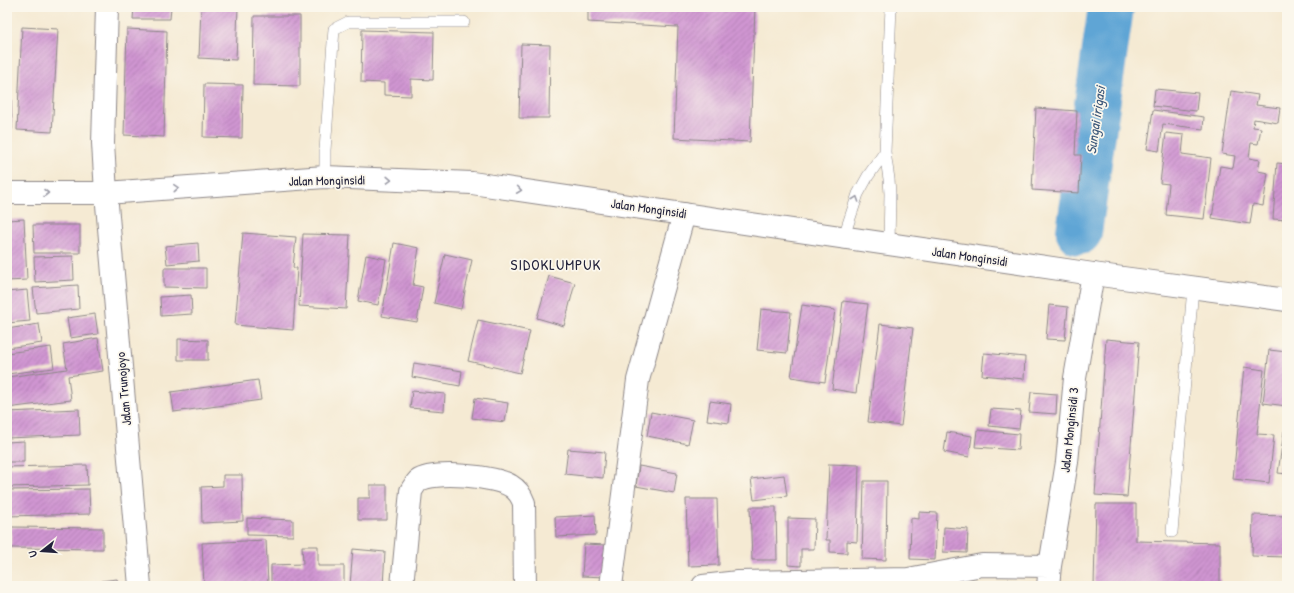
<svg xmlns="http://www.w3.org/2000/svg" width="1294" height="593" font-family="'Patrick Hand',sans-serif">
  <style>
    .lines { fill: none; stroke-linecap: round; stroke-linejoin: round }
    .river { stroke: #5ea5d5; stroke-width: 46 }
    .building { fill: url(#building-hatch) }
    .lane-casing { stroke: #8c8687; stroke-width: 12 }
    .street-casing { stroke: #8c8687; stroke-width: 24 }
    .secondary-casing { stroke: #8c8687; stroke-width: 24 }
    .lane { stroke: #fff; stroke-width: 11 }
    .street { stroke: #fff; stroke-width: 22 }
    .secondary { stroke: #fff; stroke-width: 22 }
    .oneway { stroke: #9c9ca7 }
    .labels { text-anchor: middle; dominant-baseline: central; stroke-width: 3.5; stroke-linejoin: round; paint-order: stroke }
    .street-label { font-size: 13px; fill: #22223b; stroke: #fbf7ec }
    .water-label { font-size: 14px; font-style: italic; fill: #3a5679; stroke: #fbf7ec }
    .quarter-label { font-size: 15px; letter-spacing: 1px; fill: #22223b; stroke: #fbf7ec }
  </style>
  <defs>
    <pattern id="building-hatch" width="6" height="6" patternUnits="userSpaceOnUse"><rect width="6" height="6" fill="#d095d2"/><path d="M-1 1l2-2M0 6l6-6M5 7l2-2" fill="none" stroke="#a879ac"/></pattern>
  </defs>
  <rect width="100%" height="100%" fill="#fbf7ec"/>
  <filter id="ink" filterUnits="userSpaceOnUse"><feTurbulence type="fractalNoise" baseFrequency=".025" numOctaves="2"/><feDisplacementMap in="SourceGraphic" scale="8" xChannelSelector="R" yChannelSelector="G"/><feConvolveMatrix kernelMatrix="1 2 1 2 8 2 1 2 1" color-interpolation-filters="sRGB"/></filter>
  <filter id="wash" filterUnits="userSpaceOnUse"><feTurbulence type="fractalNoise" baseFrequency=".012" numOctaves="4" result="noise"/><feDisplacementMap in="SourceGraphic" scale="16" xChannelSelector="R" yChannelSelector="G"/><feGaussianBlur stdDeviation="0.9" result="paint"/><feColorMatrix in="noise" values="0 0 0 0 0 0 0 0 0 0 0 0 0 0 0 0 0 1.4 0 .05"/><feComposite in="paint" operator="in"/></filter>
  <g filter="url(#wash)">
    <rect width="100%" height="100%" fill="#f5ead3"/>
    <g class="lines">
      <!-- river -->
      <path class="river" d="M1079 232 1111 7"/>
    </g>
    <g id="blocks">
      <!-- building -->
      <path class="building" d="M134 7H171L170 19H133Z
        M201 7H238L236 60 199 58Z
        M588 7H755L750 142 674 138 678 27 588 22Z
        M254 16H300V86L253 85Z
        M22 27 58 29 52 132 17 130Z
        M127 29 167 31 164 137 124 135Z
        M362 30 434 32 433 80 411 79V96L384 95V83L361 82Z
        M521 44 550 45 549 118H519Z
        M7 65H10L12 129H7Z
        M204 84 243 85 242 138 203 137Z
        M1155 89 1198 93 1196 111 1153 106Z
        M1231 91 1258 95 1256 105 1280 108 1278 123 1254 119 1253 127 1261 128 1258 144 1251 143 1249 158 1260 160 1258 171 1268 173 1263 206 1253 204 1250 224 1212 218 1220 166 1233 168 1235 156 1222 154Z
        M1036 108 1077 111 1075 155H1081L1079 193 1032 190Z
        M1153 110 1204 117 1203 129 1163 124 1159 151 1147 149Z
        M1166 133 1184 135 1182 154 1211 158 1204 219 1166 215 1169 184 1160 183Z
        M1277 163 1287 164V220L1273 219Z
        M24 219 27 280 7 281V220Z
        M33 225H80V253H34Z
        M243 233 296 237 293 268H297L293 330 235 325Z
        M303 234 350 235 346 309 299 306Z
        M198 243 199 261 167 264 165 246Z
        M394 243 419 248 413 285 423 287 417 322 382 316Z
        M445 254 472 260 461 309 434 303Z
        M366 255 386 259 378 305 358 301Z
        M73 256 74 280 35 282 34 257Z
        M164 268H206V288L164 287Z
        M549 276 575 283 564 326 537 318Z
        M78 285 79 309 36 313 33 288Z
        M27 290 30 321 7 323V292Z
        M191 295 192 314 161 316 160 297Z
        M843 301 868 304 856 393 832 389Z
        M802 305 835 310 825 382 791 377Z
        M1049 305 1068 307 1065 340 1046 339Z
        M761 309 791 312 787 353 757 350Z
        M95 314 98 334 70 338 67 318Z
        M478 320 530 331 520 373 468 361Z
        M39 324 42 343 7 348V329Z
        M880 324 913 328 901 426 868 422Z
        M98 338 103 371 68 376 71 400 7 408V377L67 369 63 344Z
        M178 339 208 340V360H178Z
        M1106 339 1139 342 1127 497 1095 495Z
        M51 347 54 368 7 374V353Z
        M1269 350 1287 352V406L1263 403Z
        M984 353 1025 357 1024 379 982 375Z
        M414 363 462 371 460 386 412 377Z
        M1244 367 1264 370 1257 434 1274 435 1269 483 1233 479Z
        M258 380 261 400 174 412 171 392Z
        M412 391 445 394 444 411 410 408Z
        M1031 392 1057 394 1056 414 1029 412Z
        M475 398 508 403 505 422 472 418Z
        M710 401 731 404 729 423 707 420Z
        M79 409 80 435 7 438V412Z
        M991 409 1021 411 1019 429 989 426Z
        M651 412 693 420 688 444 647 436Z
        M977 430 1019 434 1018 450 975 447Z
        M1284 431H1287V474L1278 473Z
        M947 432 972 436 969 457 944 452Z
        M24 441V462H7V442Z
        M568 449 605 452 603 478 565 474Z
        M829 464 859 465 857 542 847 541V553L830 552V540H826Z
        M87 465 88 485 7 487V467Z
        M639 466 677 473 674 493 636 486Z
        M223 475H242L243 521 202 523 201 487 223 486Z
        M784 475 787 496 754 500 751 479Z
        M864 481H887L886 560 862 559Z
        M370 485H387V520H358V498H370Z
        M89 489 90 514 7 516V490Z
        M686 499H717L719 565 688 566Z
        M1096 504H1136V541L1220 543V586H1094Z
        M750 507H776L777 560H752Z
        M919 512 937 513 935 560 910 559 911 518 919 519Z
        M595 515 596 535 556 537 555 517Z
        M1253 515 1287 516V557L1252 556Z
        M247 518 293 520V536L247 535Z
        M788 518 815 519 814 549H801V566L788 565Z
        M11 527 103 528V549L11 548Z
        M944 527 968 529 967 553 943 552Z
        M266 540 268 583 204 586 202 543Z
        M584 544 606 545 605 577 582 576Z
        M302 546H318V566H344V586H271V565L303 564Z
        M353 549 385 552 383 586 350 585Z
        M117 579 119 586H102L101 581Z"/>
    </g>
  </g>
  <g filter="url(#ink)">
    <use href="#blocks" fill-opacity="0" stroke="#8c8687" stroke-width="1"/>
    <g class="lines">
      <defs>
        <path id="lane" d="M325 177V150L334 29 348 22H464
          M844 236 858 194 868 176 885 152
          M889 244 890 194 889 179 885 152 891 7
          M1172 532 1193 288"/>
        <path id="street" d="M107 7 103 143 106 193 140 586
          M402 586 411 491C413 488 415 484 418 481 433 470 496 476 511 486 518 490 521 495 524 503L525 586
          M611 586 638 380 684 214
          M703 586 738 582 908 579 982 565 1050 566
          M1048 586 1050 566 1067 462 1075 378 1093 274"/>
        <path id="secondary" d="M7 193H106L325 177 472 183 1093 274 1287 300"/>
      </defs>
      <!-- lane casing -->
      <use href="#lane" class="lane-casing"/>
      <!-- street casing -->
      <use href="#street" class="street-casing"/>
      <!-- secondary casing -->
      <use href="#secondary" class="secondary-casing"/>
      <!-- lane -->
      <use href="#lane" class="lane"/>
      <!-- street -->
      <use href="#street" class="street"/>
      <!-- secondary -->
      <use href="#secondary" class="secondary"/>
    </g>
    <!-- one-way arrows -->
    <defs><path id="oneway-chevron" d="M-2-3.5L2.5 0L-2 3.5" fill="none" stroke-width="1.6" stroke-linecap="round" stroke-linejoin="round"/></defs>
    <g class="oneway">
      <use href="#oneway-chevron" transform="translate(389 180) rotate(2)"/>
      <use href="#oneway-chevron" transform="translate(176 188) rotate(-4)"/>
      <use href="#oneway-chevron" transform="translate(519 190) rotate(8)"/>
      <use href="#oneway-chevron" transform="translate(46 193)"/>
      <use href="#oneway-chevron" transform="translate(856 199) rotate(-71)"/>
    </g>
  </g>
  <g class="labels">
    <!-- street labels -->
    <g class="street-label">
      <text transform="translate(327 180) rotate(-1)">Jalan Monginsidi</text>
      <text transform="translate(649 208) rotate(8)">Jalan Monginsidi</text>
      <text transform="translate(970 256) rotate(8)">Jalan Monginsidi</text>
      <text transform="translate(123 389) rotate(-95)">Jalan Trunojoyo</text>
      <text transform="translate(1069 430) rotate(-84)">Jalan Monginsidi 3</text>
    </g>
    <!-- water labels -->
    <g class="water-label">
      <text transform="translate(1095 120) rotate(-82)">Sungai irigasi</text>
    </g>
    <!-- quarter labels -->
    <g class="quarter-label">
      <text x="556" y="264">SIDOKLUMPUK</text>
    </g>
  </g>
  <!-- margin -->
  <rect width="1294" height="593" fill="none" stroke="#fbf7ec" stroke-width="24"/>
  <!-- north arrow -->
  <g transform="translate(42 551) rotate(253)" stroke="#fbf7ec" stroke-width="3" paint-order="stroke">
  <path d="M0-3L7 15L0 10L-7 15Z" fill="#22223b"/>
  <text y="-6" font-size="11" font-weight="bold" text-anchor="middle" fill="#22223b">U</text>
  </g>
</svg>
